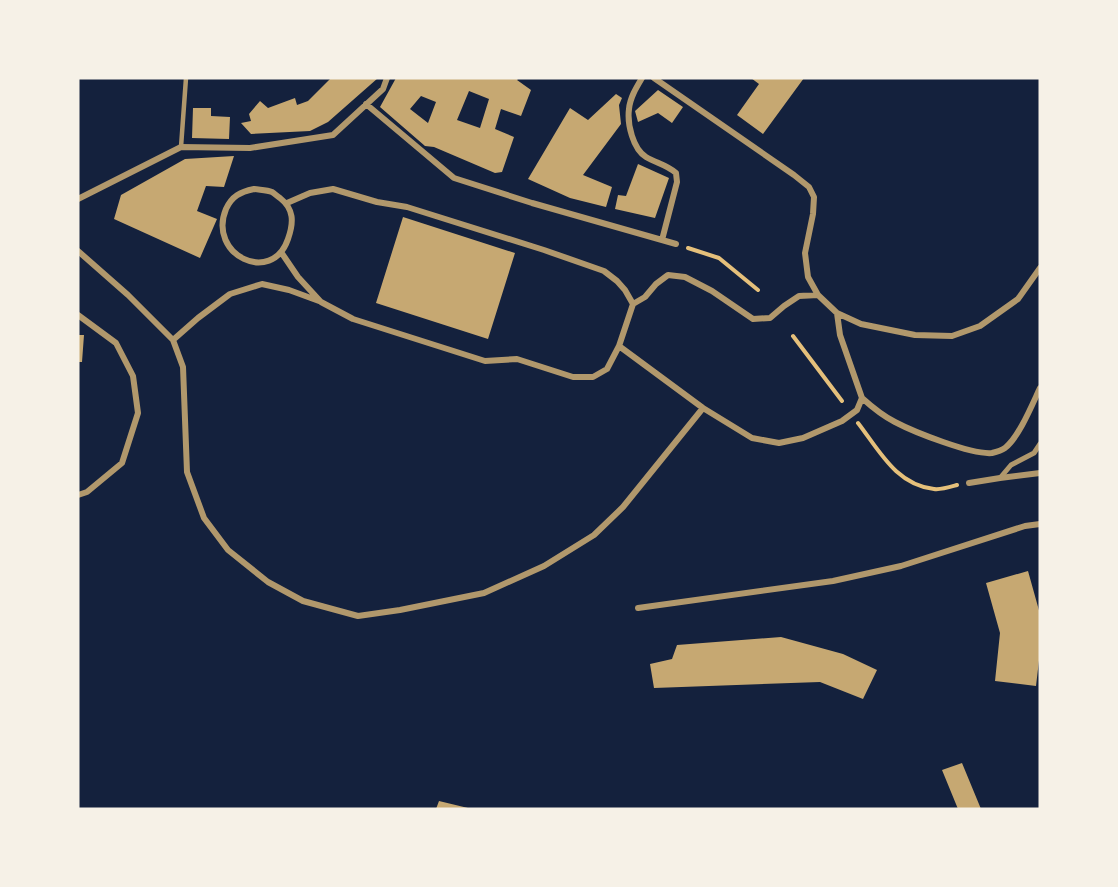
<svg xmlns="http://www.w3.org/2000/svg" width="1118" height="887" font-family="Figtree,sans-serif">
  <style>
    .building { fill: #c6a872; fill-rule: evenodd }
    .lines { fill: none; stroke-linecap: round; stroke-linejoin: round }
    .path { stroke: #e5c07b; stroke-width: 4 }
    .service { stroke: #b1986c; stroke-width: 4.5 }
    .pedestrian { stroke: #b1986c; stroke-width: 5 }
    .minor { stroke: #b1986c; stroke-width: 6 }
  </style>
  <rect width="100%" height="100%" fill="#14213d"/>
  <!-- building -->
  <path class="building" d="M331 78H378L328 122 310 131 251 134 241 123 251 121 249 114 260 101 268 108 295 98 297 105 308 101Z
    M396 78H519L517 80 531 90 521 116 501 109 495 129 514 137 502 172 495 173 434 147 425 146 380 107ZM469 91 489 99 480 128 457 120ZM421 96 436 102 428 123 410 109Z
    M751 78H804L763 134 737 115 759 84Z
    M658 90 683 107 672 123 658 113 638 122 635 111Z
    M616 94 622 98 619 105 621 124 583 175 612 187 606 207 570 198 528 179 570 108 588 120Z
    M193 108H211V116L230 117 229 139 192 138Z
    M234 156 224 187 206 186 197 211 217 219 200 258 114 219 121 195 185 159Z
    M638 164 669 178 655 218 615 209 618 195 626 196Z
    M403 217 515 253 488 339 376 303Z
    M78 335H84L82 362H78Z
    M1028 571 1040 614V652L1036 686 995 681 1000 633 986 583Z
    M781 637 843 654 877 670 863 699 820 682 654 688 650 664 672 659 677 645Z
    M962 763 981 809H958L942 770Z
    M439 801 468 808V809H436Z"/>
  <g class="lines">
    <!-- path -->
    <path class="path" d="M688 248 719 258 758 290
      M793 336 842 401
      M858 423C879 450 896 485 934 489 941 490 950 487 957 485"/>
    <!-- service -->
    <path class="service" d="M181 147 186 78"/>
    <!-- pedestrian -->
    <path class="pedestrian" d="M1000 478 1011 465 1034 453 1040 444"/>
    <!-- minor -->
    <path class="minor" d="M642 78C636 88 630 98 629 109 627 124 633 149 646 157 656 163 667 165 676 173L677 182 662 240
      M654 78 794 175 809 187 814 197 813 214 805 253 808 277 818 295 837 313 861 324 915 335 952 336 980 326 1018 299 1040 268
      M366 104 454 178 532 203 676 244
      M254 189C260 190 267 190 272 192 274 193 278 197 280 198 294 209 294 222 288 239 272 286 207 255 226 209 232 196 240 192 254 189Z
      M78 199 181 147 250 148 333 135 383 89 387 78
      M287 203 310 193 333 189 377 202 407 207 544 250 604 271 617 281 625 290 633 304
      M78 251 128 295 173 340 183 367 187 472 204 518 228 550 268 582 303 601 358 616 400 610 484 593 544 566 594 535 623 507 703 408
      M281 252 298 277 321 302 353 319 485 361 517 359 573 377H593L607 369 619 346 703 408 752 438 779 443 803 438 842 421 857 410 862 398 840 335 837 313
      M78 315 116 343 133 376 138 413 122 463 87 492 78 495
      M173 340 198 318 230 294 262 284 289 290 319 301
      M619 346 633 304 645 297 656 284 668 275 685 277 712 291 753 319 770 318 784 306 799 296 818 295
      M862 398C872 407 883 416 895 422 914 432 972 455 992 453 996 452 1002 450 1005 448 1019 437 1032 405 1040 388
      M969 483 1000 478 1040 473
      M638 608 833 581 901 566 1025 526 1040 524"/>
  </g>
  <!-- border -->
  <rect width="1118" height="887" fill="none" stroke="#f6f1e7" stroke-width="159"/>
</svg>
